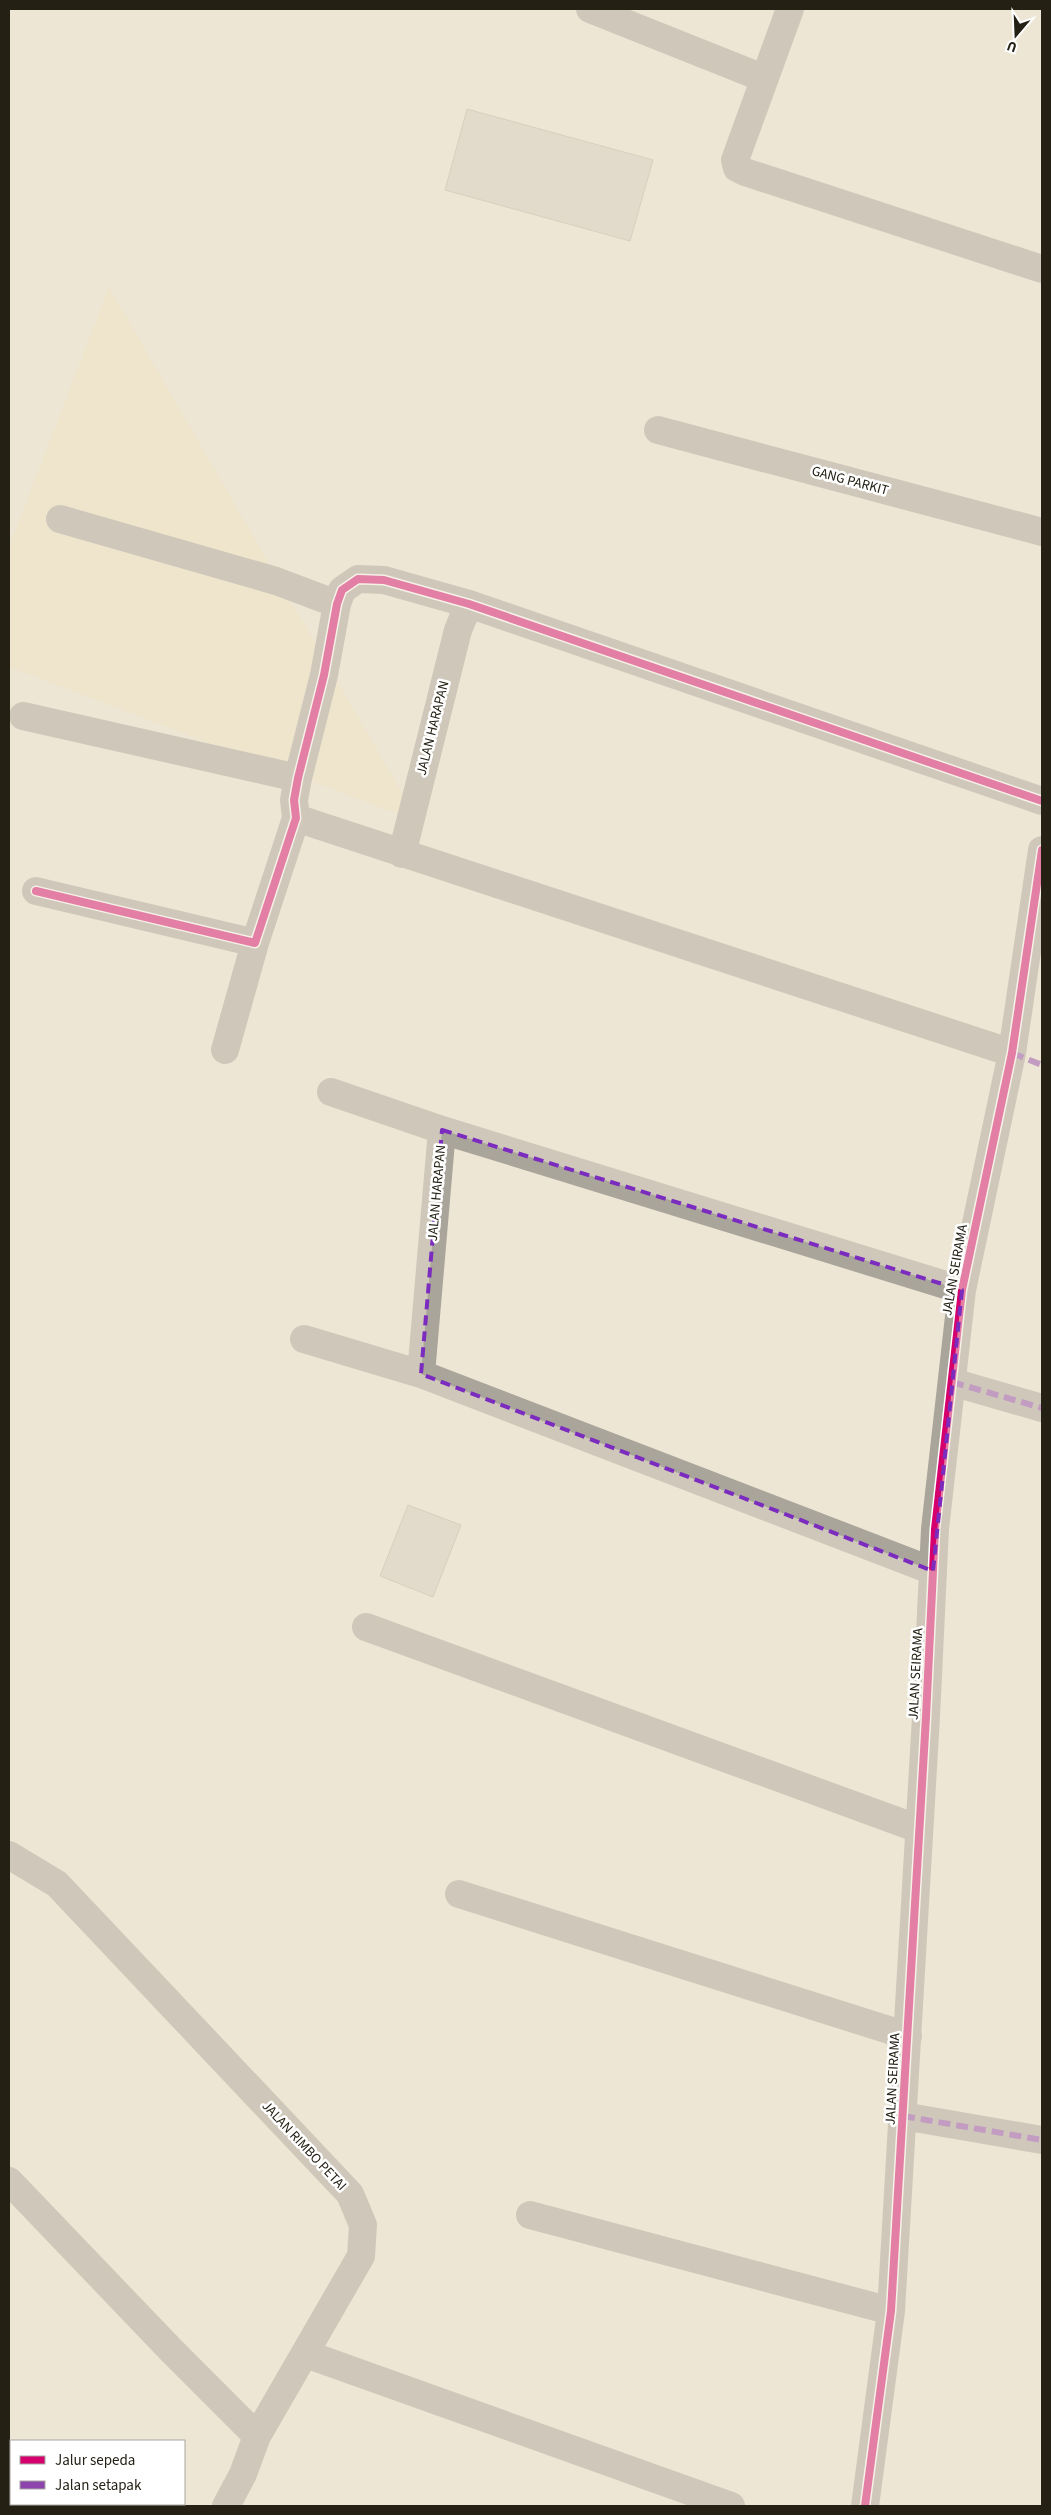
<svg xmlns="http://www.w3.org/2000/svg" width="1051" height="2515" font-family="'Source Sans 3',sans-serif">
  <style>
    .built { fill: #efe2c4 }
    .building { fill: #d3cec0; stroke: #bab4a6 }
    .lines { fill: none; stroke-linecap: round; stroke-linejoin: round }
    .minor { stroke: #a9a59b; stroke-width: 28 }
    .quiet { stroke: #8e44ad; stroke-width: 6; stroke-dasharray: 12 6; stroke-linecap: butt }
    .cycleway-casing { stroke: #fff; stroke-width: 11 }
    .cycleway { stroke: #d6006c; stroke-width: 8 }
    .marked { fill: none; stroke: #7b2cbf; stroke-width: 4; stroke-dasharray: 10 6; stroke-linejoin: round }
    .labels { text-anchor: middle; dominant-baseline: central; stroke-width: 5; stroke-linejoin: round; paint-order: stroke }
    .street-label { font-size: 14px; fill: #242014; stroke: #fff }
  </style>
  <rect width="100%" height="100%" fill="#eee6d4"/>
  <!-- built -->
  <path class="built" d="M109 287 419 822 9 667V547Z"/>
  <!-- building -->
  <path class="building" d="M467 109 653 160 630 241 445 190Z
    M408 1505 461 1525 433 1597 380 1576Z"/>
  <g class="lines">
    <!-- minor -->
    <path class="minor" d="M590 9 763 78
      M790 9 735 160 737 168 745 172 1042 269
      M658 430 1042 532
      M60 519 276 581 337 604
      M23 716 298 778
      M296 818 1012 1053
      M402 854 458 630 469 604
      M36 891 255 943 296 818 294 800 298 778 324 675 337 604 342 590 358 579 384 580 469 604 1042 801
      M225 1050 255 943
      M331 1092 442 1130 421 1374
      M442 1130 962 1290
      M304 1339 421 1374 933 1571
      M952 1382 1042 1408
      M366 1627 919 1829
      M9 1855 57 1884 350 2194 363 2225 361 2256 257 2436 243 2474 226 2506
      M459 1894 908 2036
      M903 2116 1042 2140
      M9 2181 171 2350 257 2436
      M530 2215 891 2311
      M306 2354 731 2506
      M865 2506 891 2311 926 1717 935 1529 962 1290 1012 1053 1042 850"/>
    <!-- quiet -->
    <path class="quiet" d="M1012 1053 1042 1065
      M952 1382 1042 1408
      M903 2116 1042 2140"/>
    <defs>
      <path id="cycleway" d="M36 891 255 943 296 818 294 800 298 778 324 675 337 604 342 590 358 579 384 580 469 604 1042 801
        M865 2506 891 2311 926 1717 935 1529 962 1290 1012 1053 1042 850"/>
    </defs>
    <!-- cycleway casing -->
    <use href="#cycleway" class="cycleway-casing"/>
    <!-- cycleway -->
    <use href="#cycleway" class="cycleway"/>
  </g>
  <!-- marked area -->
  <path d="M0 0H1051V2515H0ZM442 1130 962 1290 933 1571 421 1374Z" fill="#eee6d4" fill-opacity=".55" fill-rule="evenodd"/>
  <path class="marked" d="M442 1130 962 1290 933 1571 421 1374Z"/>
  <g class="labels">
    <!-- street labels -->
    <g class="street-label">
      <text transform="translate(850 481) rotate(15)">GANG PARKIT</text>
      <text transform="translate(433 728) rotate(-76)">JALAN HARAPAN</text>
      <text transform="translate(437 1193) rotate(-85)">JALAN HARAPAN</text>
      <text transform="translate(955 1270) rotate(-80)">JALAN SEIRAMA</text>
      <text transform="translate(916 1674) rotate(-87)">JALAN SEIRAMA</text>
      <text transform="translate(893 2079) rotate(-87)">JALAN SEIRAMA</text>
      <text transform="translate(304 2146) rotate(47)">JALAN RIMBO PETAI</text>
    </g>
  </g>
  <!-- border -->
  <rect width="1051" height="2515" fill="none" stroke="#242014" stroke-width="20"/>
  <!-- legend -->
  <rect x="10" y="2440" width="175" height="65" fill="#ffffff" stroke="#a7a6a1"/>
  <rect x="20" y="2456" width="25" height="8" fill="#d6006c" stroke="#a7a6a1"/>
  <text x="55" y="2465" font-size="15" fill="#242014">Jalur sepeda</text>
  <rect x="20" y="2481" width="25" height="8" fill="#8e44ad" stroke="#a7a6a1"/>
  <text x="55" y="2490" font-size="15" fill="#242014">Jalan setapak</text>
  <!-- north arrow -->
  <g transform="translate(1016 35) rotate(199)" stroke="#ffffff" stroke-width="4" paint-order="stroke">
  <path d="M0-4L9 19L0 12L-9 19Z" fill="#242014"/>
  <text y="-8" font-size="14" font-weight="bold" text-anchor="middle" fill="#242014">U</text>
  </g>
</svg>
